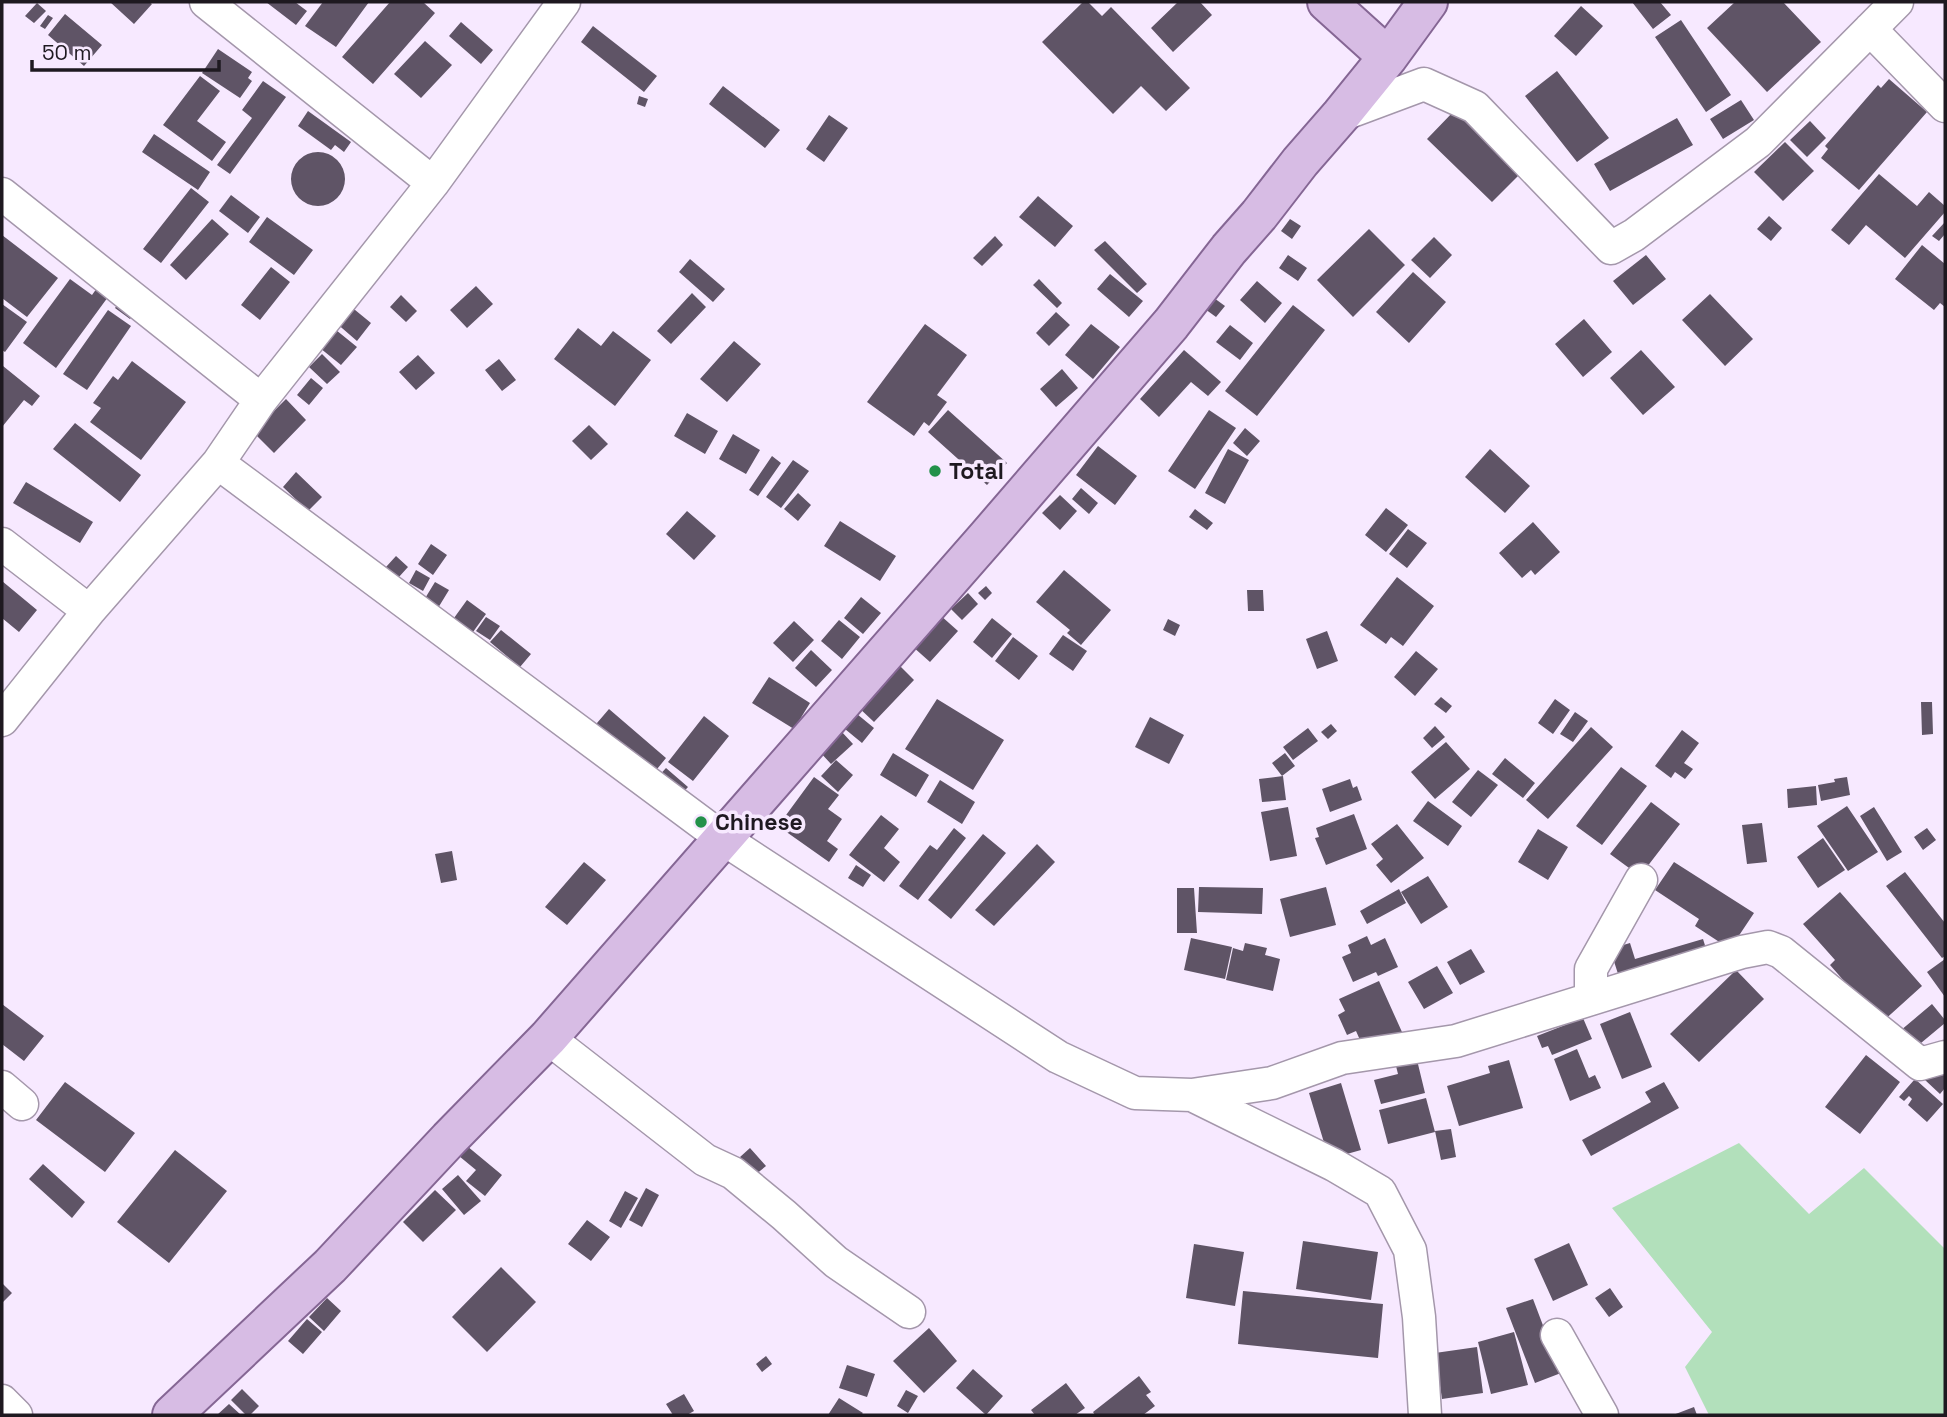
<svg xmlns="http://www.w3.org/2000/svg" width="1947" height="1417" font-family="'Space Grotesk',sans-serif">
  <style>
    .green { fill: #b2e0bb }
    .building { fill: #5f5466 }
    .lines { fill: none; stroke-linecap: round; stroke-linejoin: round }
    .minor-casing { stroke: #a497ab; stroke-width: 35 }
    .major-casing { stroke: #856694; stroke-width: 42 }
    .minor { stroke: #fff; stroke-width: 32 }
    .major { stroke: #d7bce4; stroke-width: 38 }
    .poi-dot { fill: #23914a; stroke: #f7e9ff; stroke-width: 2.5 }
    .labels { text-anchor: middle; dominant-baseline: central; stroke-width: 7; stroke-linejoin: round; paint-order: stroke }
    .poi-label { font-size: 23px; font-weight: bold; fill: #1e1920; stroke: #f7e9ff; text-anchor: start }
  </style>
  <rect width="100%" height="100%" fill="#f7e9ff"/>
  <!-- green -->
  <path class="green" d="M1739 1143 1809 1214 1864 1168 1945 1249V1415H1709L1685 1367 1712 1332 1612 1208Z"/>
  <!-- building -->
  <path class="building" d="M110 2H149L152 4 134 24Z
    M266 2H295L307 11 296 25Z
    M323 2H369L336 47 305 26Z
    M390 2H423L435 13 373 84 342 57Z
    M1083 2H1088L1102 16 1111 7 1190 88 1166 111 1141 86 1113 114 1042 42Z
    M1178 2H1200L1212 15 1173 52 1151 28Z
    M1632 2H1660L1671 15 1653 29Z
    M1735 2H1783L1821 42 1767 92 1707 28Z
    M37 3 46 11 34 23 25 16Z
    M1581 6 1603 26 1576 56 1554 36Z
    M65 14 102 45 84 66 48 35Z
    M48 15 53 18 45 29 40 26Z
    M1681 20 1731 95 1706 112 1655 37Z
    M461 22 493 50 481 64 449 36Z
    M593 26 657 76 644 92 581 42Z
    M425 41 452 65 421 98 394 74Z
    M218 49 252 72 248 78 252 81 240 98 202 73Z
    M1557 71 1609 138 1577 162 1525 96Z
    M200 76 220 91 197 121 226 142 212 161 163 125Z
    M1889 79 1927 112 1859 190 1821 158 1828 149 1825 146 1878 85 1881 88Z
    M263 81 286 97 230 174 217 165 252 118 242 110Z
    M723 86 780 130 765 148 709 104Z
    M639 96 648 99 645 107 637 104Z
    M1741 100 1754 120 1723 139 1710 119Z
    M308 111 351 142 344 152 335 145 331 150 298 126Z
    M1454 111 1520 174 1492 202 1427 139Z
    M829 115 848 128 824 162 806 149Z
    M1677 118 1693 145 1610 191 1594 164Z
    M1810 121 1826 138 1807 157 1790 140Z
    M154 134 210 172 198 190 142 152Z
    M1785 142 1814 171 1783 201 1754 172Z
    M291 179a27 27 0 1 1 54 0a27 27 0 1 1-54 0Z
    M1879 174 1917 206 1929 192 1945 206V212L1905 258 1866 225 1849 245 1831 230Z
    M191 188 209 202 161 263 143 249Z
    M231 195 260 217 248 233 219 211Z
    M1038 196 1073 226 1055 247 1019 217Z
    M1769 216 1782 228 1771 241 1757 229Z
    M267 217 313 250 294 275 249 242Z
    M212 219 229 234 186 280 170 265Z
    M1290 219 1301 226 1292 239 1281 231Z
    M1945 222V234L1939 241 1932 236Z
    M1369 229 1405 265 1353 317 1317 280Z
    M2 235 58 278 27 317 2 298Z
    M995 236 1003 245 982 266 973 258Z
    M1434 237 1452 255 1430 278 1411 260Z
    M1105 241 1147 284 1137 293 1094 250Z
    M1922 245 1945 264V307L1940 303 1934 310 1895 279Z
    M1288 255 1307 268 1298 281 1279 268Z
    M1646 255 1666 279 1633 305 1613 281Z
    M690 259 725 289 713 302 679 272Z
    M271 267 290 282 260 320 241 305Z
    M1413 272 1446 302 1409 343 1376 312Z
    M1110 274 1143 301 1129 317 1097 289Z
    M70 279 92 295 97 288 108 297 56 368 23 343Z
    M1039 279 1062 303 1057 308 1033 285Z
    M1257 281 1282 303 1265 323 1240 300Z
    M476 286 493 304 467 328 450 310Z
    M692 293 706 307 671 344 657 331Z
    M1710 294 1753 339 1725 366 1682 320Z
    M401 295 417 311 406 322 390 307Z
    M124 296 139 308 130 319 115 308Z
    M1214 298 1225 306 1216 317 1205 309Z
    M2 304 27 322 5 352 2 350Z
    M349 305 371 323 357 341 335 322Z
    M1293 305 1325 330 1257 416 1225 391Z
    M108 310 131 326 87 390 63 374Z
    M1056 312 1070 325 1049 346 1036 333Z
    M1584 319 1612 352 1583 377 1555 344Z
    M925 324 967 355 937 395 947 402 929 426 924 422 914 436 867 402Z
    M1091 324 1120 347 1093 379 1065 355Z
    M1230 325 1253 343 1240 360 1216 342Z
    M578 328 601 346 613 331 651 360 615 406 554 359Z
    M336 330 357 347 341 365 320 348Z
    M734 341 761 364 727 402 700 379Z
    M1184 350 1221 382 1208 396 1191 382 1159 417 1140 399Z
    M1641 350 1675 387 1643 415 1610 378Z
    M322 354 340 372 327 384 309 367Z
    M418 355 435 373 416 390 399 372Z
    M499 359 516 380 502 391 485 370Z
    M132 361 186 402 141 460 90 422 101 408 93 403 113 376 118 380Z
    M3 366 40 396 32 406 24 400 2 427Z
    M1062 369 1078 388 1056 407 1040 389Z
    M311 378 323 388 309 405 297 395Z
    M286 399 306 420 274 453 253 432Z
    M948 410 1007 463 987 485 928 432Z
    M1209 410 1236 428 1195 489 1168 471Z
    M687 413 718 431 705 454 674 436Z
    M75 423 141 475 120 502 53 449Z
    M589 425 608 444 591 460 572 441Z
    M1245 428 1260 441 1247 456 1233 443Z
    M733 434 760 450 746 474 719 459Z
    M1098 446 1137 476 1115 505 1076 475Z
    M1228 449 1249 460 1225 504 1205 493Z
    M1490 449 1530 486 1505 513 1465 477Z
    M772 456 781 463 758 496 749 490Z
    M793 460 809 471 781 508 766 497Z
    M296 472 322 497 308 511 283 487Z
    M26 482 93 522 80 543 13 503Z
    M1081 488 1098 503 1089 514 1072 499Z
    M798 493 811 505 798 521 784 509Z
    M1060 495 1077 511 1060 530 1042 513Z
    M1386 508 1408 525 1386 552 1365 535Z
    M1195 509 1213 523 1207 530 1189 517Z
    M687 511 716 536 694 560 666 534Z
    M840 521 896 556 880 581 824 546Z
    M1533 522 1560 552 1535 575 1531 570 1522 578 1499 553Z
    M1408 529 1427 543 1407 568 1389 554Z
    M431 544 447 555 433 575 418 564Z
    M396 556 408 567 398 578 386 567Z
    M416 570 430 578 423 591 409 583Z
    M1064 570 1111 610 1081 645 1067 633 1070 630 1036 602Z
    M1397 577 1434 606 1403 646 1391 637 1386 644 1360 625Z
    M2 581 37 610 19 632 2 618Z
    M435 582 449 590 438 608 424 600Z
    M986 586 992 593 985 600 978 593Z
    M1247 590H1263L1264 611H1248Z
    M968 593 978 604 962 620 951 609Z
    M861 597 881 613 863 634 844 618Z
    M467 600 486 614 473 632 454 618Z
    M940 615 958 631 930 662 912 646Z
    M486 617 500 626 490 640 476 631Z
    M992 618 1012 634 992 658 973 642Z
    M1168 619 1180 625 1175 636 1163 630Z
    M839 620 860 637 842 659 821 641Z
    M794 621 814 640 793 662 773 643Z
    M501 630 531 654 520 667 490 642Z
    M1327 631 1338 661 1317 669 1306 639Z
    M1063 635 1087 651 1073 671 1049 654Z
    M1013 637 1038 656 1019 680 995 661Z
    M811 650 832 670 816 687 795 668Z
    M1416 651 1438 669 1415 696 1394 677Z
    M897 663 914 680 874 722 857 706Z
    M769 677 810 703 794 729 752 703Z
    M1441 697 1452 706 1446 713 1434 704Z
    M937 699 1004 740 973 790 905 749Z
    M1555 699 1570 710 1553 734 1538 723Z
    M1921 702H1932L1933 734 1922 735Z
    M609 709 666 758 649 779 591 730Z
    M1575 712 1588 721 1573 742 1560 734Z
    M857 714 874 728 862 743 845 729Z
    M704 716 729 736 693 781 668 762Z
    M1150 717 1184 735 1169 764 1135 747Z
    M1331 724 1337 731 1328 739 1321 732Z
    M1435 726 1445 737 1432 748 1423 738Z
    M1591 727 1613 747 1548 819 1526 800Z
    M1308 728 1318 741 1293 760 1283 747Z
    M1682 730 1699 743 1684 763 1693 769 1685 779 1675 772 1671 778 1655 766Z
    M841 731 853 744 831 764 819 751Z
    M1446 742 1470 769 1435 799 1411 772Z
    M893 753 929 775 916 797 880 775Z
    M1285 753 1295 766 1282 776 1272 763Z
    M1505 758 1535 783 1523 798 1492 774Z
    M836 760 853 775 838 792 821 776Z
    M1621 767 1647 786 1602 845 1576 826Z
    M666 768 688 787 678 798 656 779Z
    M1478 770 1498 785 1471 817 1452 802Z
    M1283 776 1286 800 1262 802 1259 779Z
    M814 777 839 795 828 809 842 819 827 841 838 849 829 862 778 826Z
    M1847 777 1850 795 1821 801 1818 785 1835 782 1834 779Z
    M1350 779 1353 788 1357 786 1362 800 1330 812 1322 789Z
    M940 780 975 802 962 824 927 802Z
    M1816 786 1817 805 1788 808 1787 789Z
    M1428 801 1462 826 1448 846 1413 821Z
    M1651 802 1680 824 1640 876 1610 854Z
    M1847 806 1878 852 1848 871 1817 826Z
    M1288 807 1297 856 1270 861 1261 812Z
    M1874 807 1902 852 1887 861 1860 816Z
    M1354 814 1367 849 1326 865 1315 838 1319 837 1316 828Z
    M881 815 899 829 884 848 900 862 884 882 849 855Z
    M1762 823 1767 862 1747 864 1742 825Z
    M1397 824 1424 858 1391 883 1376 865 1383 859 1371 844Z
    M954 828 966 838 918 900 899 886 930 845 937 850Z
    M1927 828 1936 840 1923 850 1914 837Z
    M1538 829 1568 847 1548 880 1518 862Z
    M983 834 1006 853 951 919 928 900Z
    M1823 838 1845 870 1818 888 1797 857Z
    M1037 844 1055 862 994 926 975 910Z
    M452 851 457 880 441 883 435 854Z
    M584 862 606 880 567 925 545 907Z
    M1674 862 1754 913 1730 949 1695 926 1699 919 1655 890Z
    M856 865 871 875 863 887 848 878Z
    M1905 872 1945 923V956L1942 958 1886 886Z
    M1428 876 1448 907 1421 924 1401 892Z
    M1199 887 1263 888 1262 914 1198 912Z
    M1326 887 1336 925 1290 937 1280 899Z
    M1177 888H1194L1197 933H1177Z
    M1399 889 1406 903 1367 924 1360 911Z
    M1840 892 1922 986 1881 1023 1830 965 1835 960 1803 924Z
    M1367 936 1371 945 1385 938 1398 967 1378 976 1376 972 1353 982 1342 957 1351 953 1348 945Z
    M1191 938 1232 947 1225 979 1184 970Z
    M1703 939 1708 955 1620 980 1610 949 1630 943 1635 959Z
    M1245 943 1267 948 1265 955 1280 959 1273 991 1226 980 1233 948 1243 951Z
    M1471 949 1485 972 1460 985 1447 962Z
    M1945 959V997L1927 972Z
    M1437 966 1453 993 1424 1009 1408 982Z
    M1736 970 1764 999 1699 1062 1670 1034Z
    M1379 981 1402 1032 1364 1049 1356 1031 1347 1035 1338 1015 1345 1011 1339 999Z
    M2 1004 44 1036 24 1061 2 1044Z
    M1932 1004 1945 1020V1023L1915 1048 1900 1031Z
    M1630 1012 1652 1067 1622 1079 1600 1024Z
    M1583 1018 1592 1039 1552 1055 1548 1046 1542 1048 1537 1036Z
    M1577 1049 1589 1078 1595 1075 1601 1088 1570 1101 1554 1059Z
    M1866 1055 1900 1082 1860 1134 1825 1107Z
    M1417 1060 1425 1093 1381 1104 1374 1080 1398 1074 1396 1066Z
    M1509 1060 1523 1108 1459 1126 1447 1086 1490 1073 1488 1066Z
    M1938 1066 1945 1072V1088L1940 1094 1925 1080Z
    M1915 1079 1943 1104 1927 1122 1908 1105 1912 1099 1909 1096 1904 1101 1899 1097Z
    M65 1082 135 1133 105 1172 36 1120Z
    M1664 1082 1679 1108 1591 1156 1582 1140 1651 1102 1645 1092Z
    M1341 1083 1361 1150 1329 1159 1309 1093Z
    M1426 1098 1435 1132 1388 1144 1379 1110Z
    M1451 1129 1456 1157 1441 1160 1435 1131Z
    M467 1146 502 1175 485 1196 466 1181 476 1170 459 1156Z
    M750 1148 766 1166 755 1175 740 1157Z
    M175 1150 227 1191 169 1263 117 1222Z
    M43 1164 85 1202 72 1218 29 1179Z
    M458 1175 481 1201 464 1215 442 1189Z
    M646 1188 659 1195 642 1227 629 1220Z
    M435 1190 456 1210 423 1242 403 1222Z
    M625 1191 638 1198 621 1228 609 1221Z
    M587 1220 610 1237 591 1261 568 1244Z
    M1303 1241 1378 1252 1371 1300 1296 1289Z
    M1569 1243 1588 1285 1553 1301 1534 1259Z
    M1194 1244 1244 1252 1235 1306 1186 1298Z
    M501 1267 536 1302 487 1352 452 1317Z
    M2 1283 12 1293 2 1303Z
    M1610 1288 1623 1307 1609 1317 1595 1298Z
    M1243 1291 1383 1304 1378 1358 1238 1344Z
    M327 1298 341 1311 324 1331 309 1317Z
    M1533 1299 1561 1373 1535 1383 1506 1308Z
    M307 1319 322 1332 303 1354 288 1341Z
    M929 1328 957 1361 924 1393 893 1361Z
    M1514 1332 1528 1385 1491 1394 1478 1342Z
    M1477 1347 1483 1393 1442 1399 1435 1353Z
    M766 1356 772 1364 762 1372 756 1364Z
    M847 1365 875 1374 867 1397 839 1388Z
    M973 1369 1003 1396 986 1415 956 1388Z
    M1139 1376 1151 1392 1146 1395 1155 1406 1143 1415H1095L1093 1412Z
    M1066 1383 1085 1408 1075 1415H1035L1031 1410Z
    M242 1389 259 1406 250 1415H246L231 1400Z
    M906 1390 918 1396 908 1413 897 1406Z
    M684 1394 694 1411 687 1415H673L666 1404Z
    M839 1398 863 1413 861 1415H828Z
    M229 1404 241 1415H217Z
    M1694 1407 1697 1415H1673Z"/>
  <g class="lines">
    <defs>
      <path id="minor" d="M206 2 433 183
        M1870 29 1945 106
        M1341 115 1424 84 1475 107 1611 248 1634 235 1758 142 1897 2
        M2 194 261 400
        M218 463 722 838 1058 1057 1135 1093 1192 1095 1272 1083 1342 1058 1456 1041 1742 952 1768 947 1781 952 1920 1064 1945 1057
        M2 544 89 611
        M2 720 89 611 218 463 261 400 433 183 564 2
        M1591 999V969L1641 880
        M548 1038 705 1160 733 1173 784 1215 836 1262 909 1312
        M2 1087 22 1104
        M1192 1095 1334 1165 1380 1192 1410 1250 1419 1317 1425 1415
        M1557 1335 1602 1415
        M2 1401 16 1415"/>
      <path id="major" d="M1327 2 1388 57
        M172 1415 330 1266 449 1139 548 1038 987 537 1171 324 1229 249 1259 215 1300 162 1341 115 1388 57 1428 2"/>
    </defs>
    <!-- minor casing -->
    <use href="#minor" class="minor-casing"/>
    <!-- major casing -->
    <use href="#major" class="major-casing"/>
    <!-- minor -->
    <use href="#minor" class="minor"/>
    <!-- major -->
    <use href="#major" class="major"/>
  </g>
  <!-- markers -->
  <g class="poi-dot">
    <circle cx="935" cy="471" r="7"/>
    <circle cx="701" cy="822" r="7"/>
  </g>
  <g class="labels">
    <!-- poi labels -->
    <g class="poi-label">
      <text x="949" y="471">Total</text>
      <text x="715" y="822">Chinese</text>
    </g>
  </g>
  <!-- border -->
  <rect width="1947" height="1417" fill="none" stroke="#1e1920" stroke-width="7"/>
  <!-- scale -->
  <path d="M32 60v10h187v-10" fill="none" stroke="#1e1920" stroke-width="3.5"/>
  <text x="42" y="60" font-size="21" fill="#1e1920" stroke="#f7e9ff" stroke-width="5" paint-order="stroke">50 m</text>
</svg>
